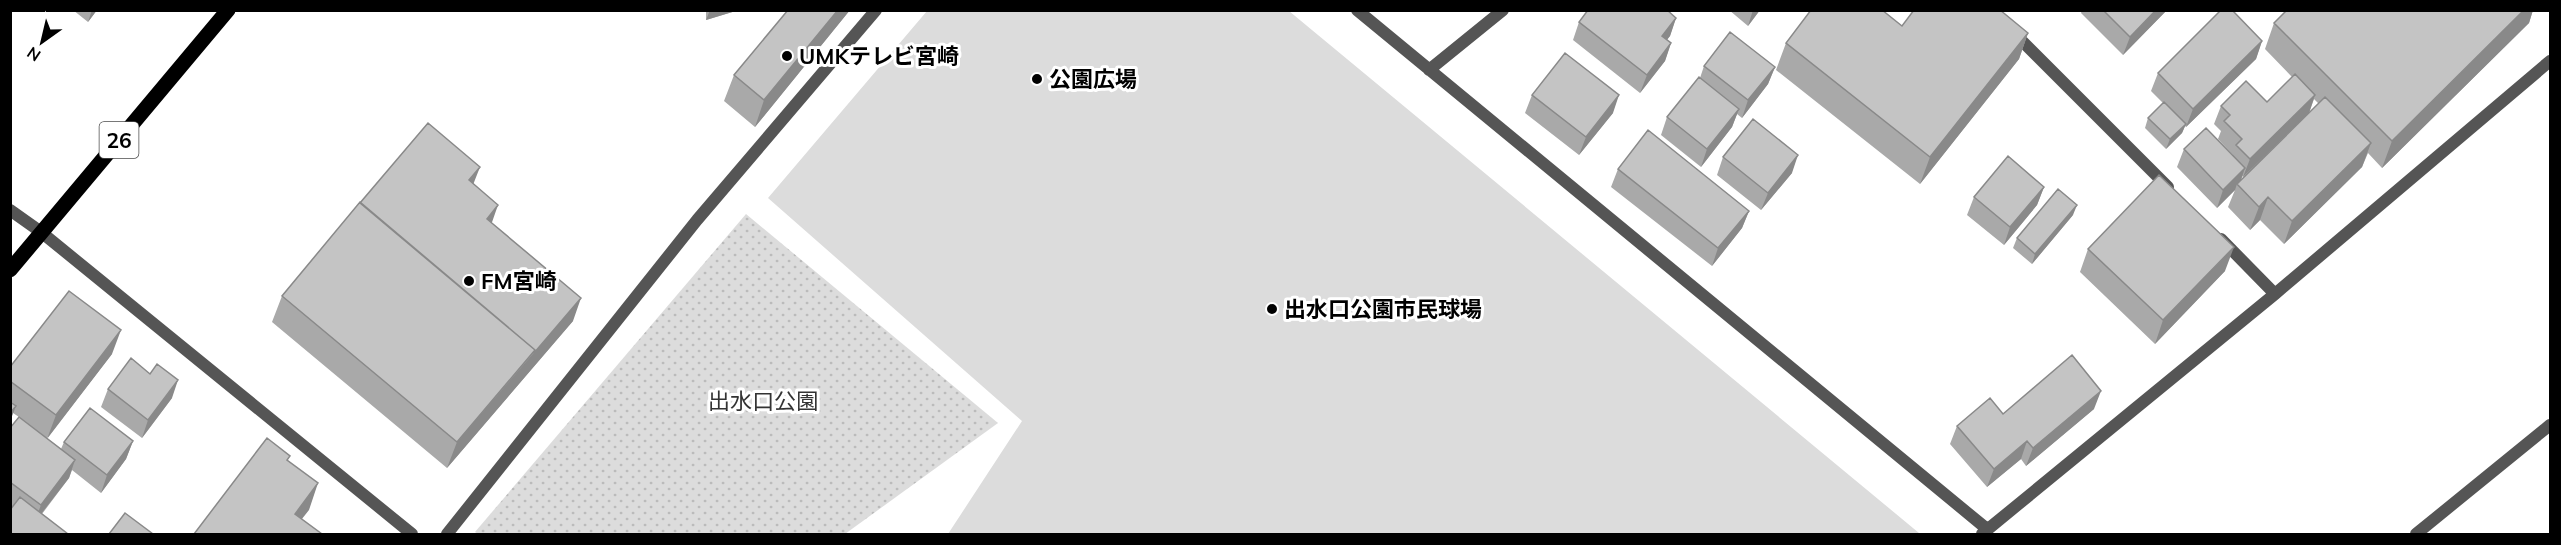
<svg xmlns="http://www.w3.org/2000/svg" width="2561" height="545" font-family="Mulish,'Noto Sans JP',sans-serif">
  <style>
    .grass { fill: #dcdcdc }
    .park { fill: url(#park-dots) }
    .lines { fill: none; stroke-linecap: round; stroke-linejoin: round }
    .minor { stroke: #555; stroke-width: 12 }
    .tertiary { stroke: #555; stroke-width: 12 }
    .primary { stroke: #000; stroke-width: 15 }
    .wall { fill: #a9a9a9; fill-rule: evenodd }
    .shaded-wall { fill: #898989 }
    .building { fill: #c4c4c4; stroke: #898989; stroke-width: 1.5 }
    .poi-dot { fill: #000; stroke: #fff; stroke-width: 2 }
    .labels { text-anchor: middle; dominant-baseline: central; stroke-width: 6; stroke-linejoin: round; paint-order: stroke }
    .shield { fill: #fff; stroke: #4c4c4c; stroke-width: 1.5 }
    .shield-label { font-size: 21px; font-weight: bold; fill: #000 }
    .poi-label { font-size: 22px; font-weight: bold; fill: #000; stroke: #fff; text-anchor: start }
    .park-label { font-size: 22px; fill: #333; stroke: #fff }
  </style>
  <defs>
    <pattern id="park-dots" width="8" height="8" patternUnits="userSpaceOnUse" patternTransform="scale(1.5)"><rect width="8" height="8" fill="#dcdcdc"/><path d="M2 2h.1M6 6h.1" fill="none" stroke="#bbb" stroke-width="1.8" stroke-linecap="round"/></pattern>
  </defs>
  <rect width="100%" height="100%" fill="#fff"/>
  <!-- grass -->
  <path class="grass" d="M927 11H1289L1919 533 1917 534H948L1022 421 768 198Z"/>
  <!-- park -->
  <path class="park" d="M746 214 998 423 845 534H478L475 532Z"/>
  <g class="lines">
    <!-- minor -->
    <path class="minor" d="M1357 10 1987 529
      M1991 10 2168 187
      M1429 70 1503 10
      M2221 239 2275 294
      M447 534 697 220 876 10
      M1982 534 2275 294 2550 61
      M2416 534 2550 425"/>
    <!-- tertiary -->
    <path class="tertiary" d="M10 210 41 232 412 534"/>
    <!-- primary -->
    <path class="primary" d="M10 270 228 10"/>
  </g>
  <!-- wall -->
  <path class="wall" d="M73 10H97L88 22Z
    M706 10H739L706 20Z
    M788 10H850L755 127 724 101 734 75Z
    M1729 10H1760L1748 26Z
    M2082 10H2167L2123 55 2081 13Z
    M2287 10H2533L2529 23 2382 168 2368 153 2362 167 2284 244 2260 220 2250 230 2228 207 2235 190 2217 208 2177 167 2184 149 2233 155 2218 139 2221 131 2214 124 2221 106 2267 102 2292 77 2265 49 2274 23ZM2314 99 2319 104 2241 180 2242 176 2243 177 2309 113Z
    M1676 18 1670 36 1667 40 1671 43 1665 61 1640 93 1573 40 1579 22Z
    M1902 26 2028 33 2019 59 1920 184 1776 70 1786 43Z
    M2262 41 2256 59 2186 127 2185 126 2182 133 2166 149 2145 128 2148 118 2163 103 2151 91 2158 73Z
    M1704 66 1775 67 1768 84 1742 118 1737 114 1732 127 1701 167 1661 135 1667 117 1700 78Z
    M1532 95 1613 113 1579 155 1525 113Z
    M1723 157 1792 173 1761 210 1717 175Z
    M1618 169 1749 211 1742 228 1712 266 1611 187Z
    M474 184 491 223 573 321 447 468 272 322 282 296 360 203Z
    M2044 187 2037 205 2004 245 1967 215 1974 197Z
    M2073 215 2032 264 2013 248 2017 238Z
    M2088 249 2225 271 2155 344 2080 272Z
    M112 354 47 438 61 449 64 442 133 441 126 459 101 493 72 470 69 478 42 514 13 507 10 505V428L19 417 13 413 10 421V367Z
    M108 389 172 398 142 438 101 407Z
    M2094 409 2026 466 2021 459 1987 487 1950 444 1957 426 2003 414Z"/>
  <!-- shaded-wall -->
  <path class="shaded-wall" d="M92 10H97L88 22Z
    M710 10H739L706 20Z
    M838 10H850L755 127 764 100Z
    M1753 10H1760L1748 26Z
    M2156 10H2167L2123 55 2130 37Z
    M2524 10H2533L2529 23 2382 168 2392 141Z
    M1676 18 1670 36 1655 54 1662 36Z
    M2028 33 2019 59 1920 184 1930 157Z
    M2262 41 2256 59 2186 127 2193 109Z
    M1671 43 1665 61 1640 93 1647 75Z
    M1775 67 1768 84 1742 118 1748 100Z
    M1619 95 1613 113 1579 155 1586 137Z
    M2315 95 2309 113 2243 177 2250 159Z
    M1739 109 1732 127 1701 167 1707 149Z
    M2186 124 2182 133 2166 149 2170 139Z
    M2371 143 2362 167 2284 244 2292 221Z
    M1798 155 1792 173 1761 210 1768 193Z
    M480 167 471 190 469 180Z
    M2245 168 2239 186 2237 184 2235 190 2217 208 2223 190Z
    M2044 187 2037 205 2004 245 2010 227Z
    M2268 197 2260 220 2250 230 2259 207Z
    M498 205 490 228 487 219Z
    M2077 205 2073 215 2032 264 2035 254Z
    M1749 211 1742 228 1712 266 1718 248Z
    M2234 247 2225 271 2155 344 2163 320Z
    M581 298 573 321 447 468 457 442Z
    M121 330 112 354 47 439 56 415Z
    M178 380 172 398 142 438 148 420Z
    M2101 391 2094 409 2026 466 2033 448Z
    M16 406 10 421V413Z
    M133 441 126 459 101 493 107 475Z
    M2027 441 2021 459 1987 487 1994 469Z
    M75 460 69 478 34 523 41 505Z
    M318 483 309 510 290 534 295 514Z"/>
  <!-- building -->
  <path class="building" d="M788 10H838L764 100 734 75Z
    M1588 10H1667L1676 18 1662 36 1671 43 1647 75 1579 22Z
    M1811 10H1882L1902 26 1914 10H2000L2028 33 1930 157 1786 43Z
    M2103 10H2156L2130 37Z
    M2221 10H2232L2262 41 2193 109 2158 73Z
    M2287 10H2524L2392 141 2274 23Z
    M1730 32 1775 67 1748 100 1704 66Z
    M1565 53 1619 95 1586 137 1532 95Z
    M2295 74 2315 95 2250 159 2236 145 2242 139 2224 121 2230 115 2221 106 2246 81 2267 102Z
    M1699 77 1739 109 1707 149 1667 117Z
    M2325 97 2371 143 2292 221 2268 197 2259 207 2237 184Z
    M2164 102 2186 124 2170 139 2148 118Z
    M1753 119 1798 155 1768 193 1723 157Z
    M428 123 480 167 469 180 498 205 487 219 581 298 534 353 535 350 360 203Z
    M2206 128 2245 168 2223 190 2184 149Z
    M1648 130 1749 211 1718 248 1618 169Z
    M2008 156 2044 187 2010 227 1974 197Z
    M2159 175 2234 247 2163 320 2088 249Z
    M2058 189 2077 205 2035 254 2017 238Z
    M360 202 535 350 457 442 282 296Z
    M69 291 121 330 56 415 10 381V367Z
    M2072 355 2101 391 2033 448 2027 441 1994 469 1957 426 1990 398 2003 414Z
    M131 358 150 374 157 364 178 380 148 420 108 389Z
    M10 402 16 406 10 413Z
    M90 408 133 441 107 475 64 442Z
    M19 417 75 460 41 505 10 482V428Z
    M267 438 290 456 287 460 318 483 295 514 322 534H194Z
    M20 497 68 534H10V510Z
    M125 513 153 534H109Z"/>
  <!-- markers -->
  <g class="poi-dot">
    <circle cx="787" cy="56" r="6"/>
    <circle cx="1037" cy="79" r="6"/>
    <circle cx="469" cy="281" r="6"/>
    <circle cx="1272" cy="309" r="6"/>
  </g>
  <g class="labels">
    <!-- shield labels -->
    <rect class="shield" x="99.5" y="122" width="39" height="36" rx="4.5"/>
    <g class="shield-label">
      <text x="119" y="140">26</text>
    </g>
    <!-- poi labels -->
    <g class="poi-label">
      <text x="799" y="56">UMKテレビ宮崎</text>
      <text x="1049" y="79">公園広場</text>
      <text x="481" y="281">FM宮崎</text>
      <text x="1284" y="309">出水口公園市民球場</text>
    </g>
    <!-- park labels -->
    <g class="park-label">
      <text x="763" y="401">出水口公園</text>
    </g>
  </g>
  <!-- border -->
  <rect width="2561" height="545" fill="none" stroke="#000000" stroke-width="24"/>
  <!-- north arrow -->
  <g transform="translate(42 42) rotate(214)" stroke="#ffffff" stroke-width="4.5" paint-order="stroke">
  <path d="M0-4.5L10 22L0 15L-10 22Z" fill="#000000"/>
  <text y="-9" font-size="16" font-weight="bold" text-anchor="middle" fill="#000000">N</text>
  </g>
</svg>
